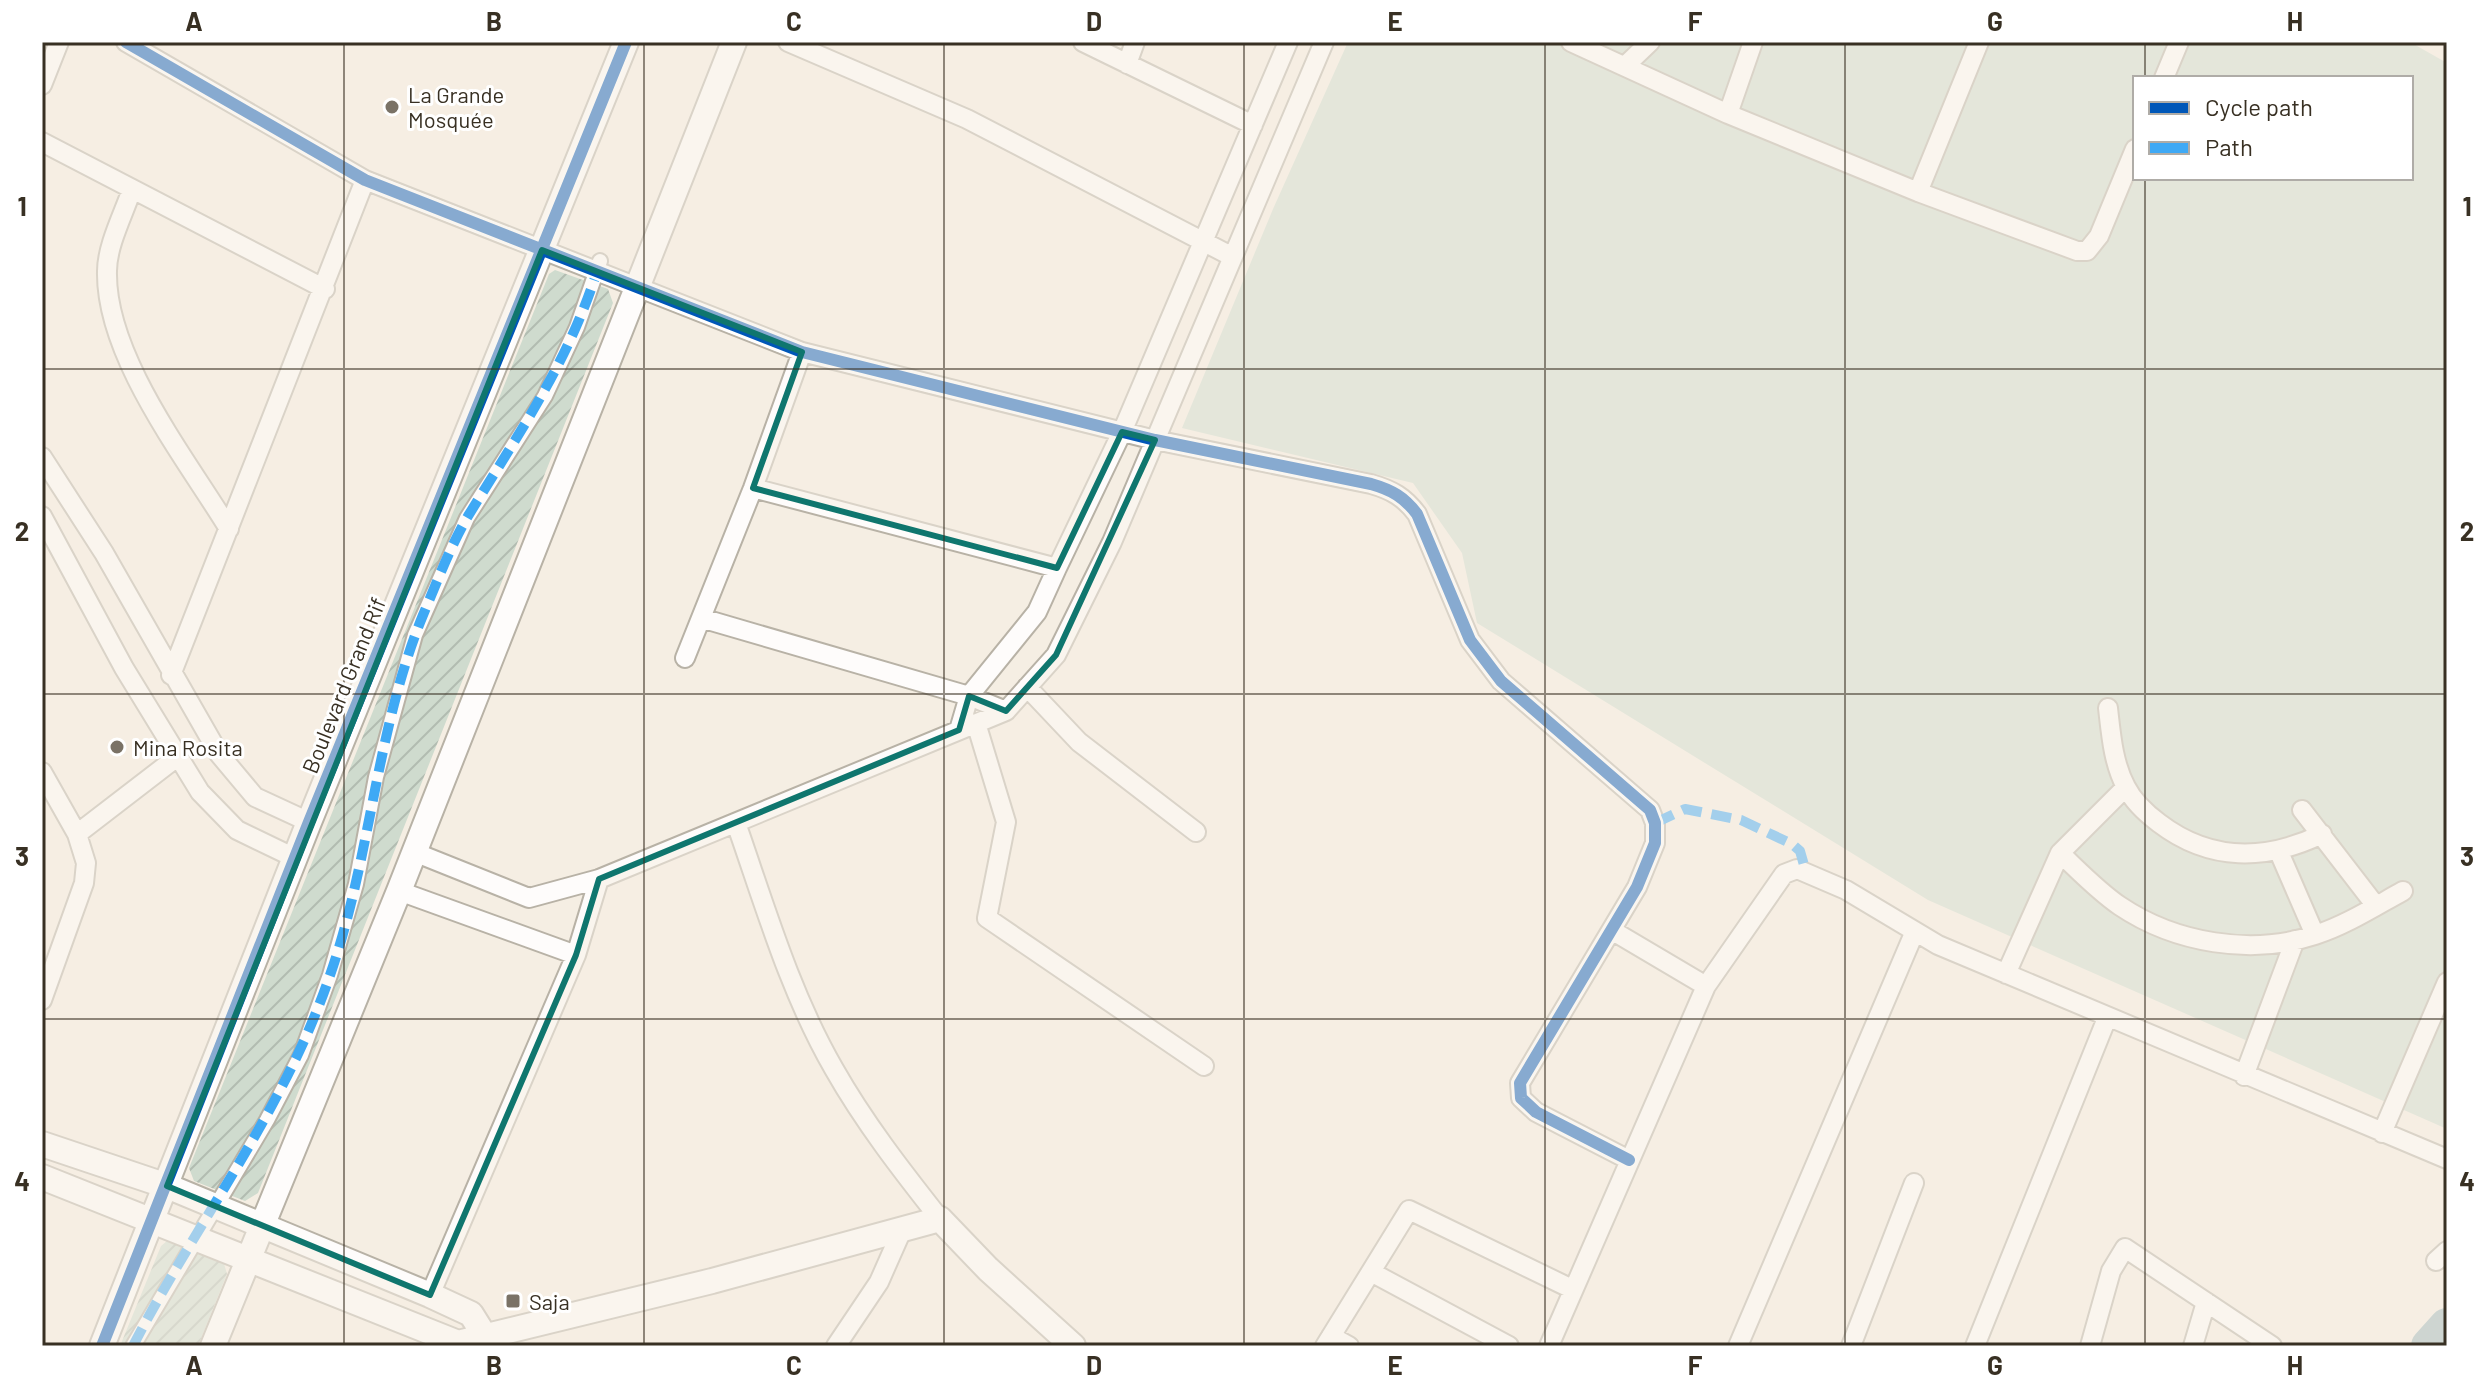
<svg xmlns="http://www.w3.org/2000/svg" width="2489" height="1388" font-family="Barlow,sans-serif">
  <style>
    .green { fill: #cfdbce; fill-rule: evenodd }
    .garden { fill: url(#garden-furrows) }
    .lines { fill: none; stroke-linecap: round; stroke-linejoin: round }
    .river { stroke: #9eb7bb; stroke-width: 36 }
    .pedestrian-casing { stroke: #b8b2a6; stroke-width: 18 }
    .minor-casing { stroke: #b8b2a6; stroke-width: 22 }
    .tertiary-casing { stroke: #b8b2a6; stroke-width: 28 }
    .pedestrian { stroke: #fefcfb; stroke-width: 14 }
    .minor { stroke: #fefcfb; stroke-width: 18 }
    .tertiary { stroke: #fefcfb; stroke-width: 24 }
    .quiet { stroke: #3fa9f5; stroke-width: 10; stroke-dasharray: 20 10; stroke-linecap: butt }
    .cycleway-casing { stroke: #fff; stroke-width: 17 }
    .cycleway { stroke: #0057b8; stroke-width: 12 }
    .marked { fill: none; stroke: #0f766e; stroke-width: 6; stroke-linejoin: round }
    .grid { fill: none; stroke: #383023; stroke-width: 2; stroke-opacity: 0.55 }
    .poi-dot { fill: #7a7266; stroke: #fff; stroke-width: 3 }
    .labels { text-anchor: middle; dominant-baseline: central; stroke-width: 6; stroke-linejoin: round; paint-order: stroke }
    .poi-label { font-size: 22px; fill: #383023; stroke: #fff; text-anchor: start }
    .street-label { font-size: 22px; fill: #383023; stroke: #fff }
    .neatline { fill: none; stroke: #383023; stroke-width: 3 }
    .grid-label { font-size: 26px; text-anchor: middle; font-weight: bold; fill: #383023 }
  </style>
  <defs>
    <pattern id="garden-furrows" width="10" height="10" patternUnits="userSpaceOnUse" patternTransform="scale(2)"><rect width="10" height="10" fill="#cfdbce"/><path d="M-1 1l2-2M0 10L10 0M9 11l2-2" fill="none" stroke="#b2bcb1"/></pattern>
  </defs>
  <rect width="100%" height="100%" fill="#f5eee3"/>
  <!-- green -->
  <path class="green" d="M1348 42H2410L2447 63V1129L1928 900 1477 623 1462 553 1413 483 1182 428 1273 209ZM2135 78H2411V178H2135Z"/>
  <!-- garden -->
  <path class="garden" d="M555 270 608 289 613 303 258 1193 245 1201 194 1181 189 1168 549 274Z
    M167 1241 223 1260 227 1274 198 1346H120L161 1246Z"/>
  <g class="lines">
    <!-- river -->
    <path class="river" d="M2429 1346 2447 1326"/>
    <defs>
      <path id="pedestrian" d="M133 1346 267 1120 301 1055 330 975 356 884 376 777 415 635 467 518 545 396 577 327 600 261"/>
      <path id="minor" d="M126 42 365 180 802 352 1155 440 1371 484C1392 490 1404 497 1417 514L1470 640 1501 681 1650 810 1655 823V843L1637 887 1520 1083 1521 1098 1536 1112 1629 1160
        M788 42 967 119 1233 257
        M1083 42 1253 125
        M1571 42 1728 114 1918 192 2077 251H2087L2099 236 2135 149
        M1127 64 1135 42
        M1626 65 1650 42
        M2164 78 2179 42
        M42 85 59 42
        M1728 114 1753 42
        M42 142 325 289
        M132 189C124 213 107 245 107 271 105 356 185 457 229 529
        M1918 192 1979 42
        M42 457 104 553 219 754 255 797 309 822
        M753 488 1057 568
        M42 516 124 668 200 792 237 830 295 858
        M701 618 969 696 1006 711
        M685 658 753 488 802 352
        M171 675 365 180
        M1027 687 1079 742 1196 832
        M2108 708C2111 734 2113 763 2126 787 2133 801 2147 814 2159 823 2210 862 2266 861 2322 834
        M976 723 1006 822 987 918 1204 1066
        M959 730 969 696 1037 612 1057 568 1122 432 1288 42
        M42 772 77 834
        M2302 810 2376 906
        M736 823C765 906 790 993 834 1069 864 1122 902 1171 940 1219
        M414 852 529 898 599 879 1006 711 1056 655 1112 542 1324 42
        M2279 852 2315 935
        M2060 853C2079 871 2098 891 2120 906 2175 943 2251 956 2315 935 2346 925 2374 907 2403 891
        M399 891 576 955
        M1613 931 1706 986 1784 874 1797 869 1846 890 1938 945 2447 1159
        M2006 974 2060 853 2126 787
        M42 1000 84 883 86 863 77 834 177 757
        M2244 1076 2295 940
        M2382 1133 2447 982
        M2436 1261 2447 1251
        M1371 1272 1509 1346
        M430 1295 576 955 599 879
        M1331 1336 1349 1346
        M836 1346 879 1282 902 1230
        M1325 1346 1409 1210 1572 1289
        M1549 1346 1706 986
        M1738 1346 1915 931
        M1851 1346 1914 1183
        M1975 1346 2107 1018
        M2090 1346 2111 1271 2125 1248 2272 1346
        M2193 1346 2206 1302"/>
      <path id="tertiary" d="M42 1144 167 1186 430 1295 471 1314 491 1346
        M42 1177 458 1343 712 1281 940 1219 988 1269 1073 1346
        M102 1346 309 822 626 42
        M213 1346 399 891 734 42"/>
    </defs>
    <!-- pedestrian casing -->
    <use href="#pedestrian" class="pedestrian-casing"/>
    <!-- minor casing -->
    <use href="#minor" class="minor-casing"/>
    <!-- tertiary casing -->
    <use href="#tertiary" class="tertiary-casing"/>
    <!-- pedestrian -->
    <use href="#pedestrian" class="pedestrian"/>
    <!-- minor -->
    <use href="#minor" class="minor"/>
    <!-- tertiary -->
    <use href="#tertiary" class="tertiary"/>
    <!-- quiet -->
    <path class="quiet" d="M1655 823 1685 809 1741 820 1792 844 1800 851 1806 872
      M133 1346C197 1221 283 1112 329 978 371 860 375 732 423 615 437 582 450 547 468 516 519 433 570 360 599 265"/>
    <defs>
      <path id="cycleway" d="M126 42 365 180 802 352 1155 440 1371 484C1392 490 1404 497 1417 514L1470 640 1501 681 1650 810 1655 823V843L1637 887 1520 1083 1521 1098 1536 1112 1629 1160
        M102 1346 309 822 626 42"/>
    </defs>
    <!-- cycleway casing -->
    <use href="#cycleway" class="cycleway-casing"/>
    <!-- cycleway -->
    <use href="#cycleway" class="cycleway"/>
  </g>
  <!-- marked area -->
  <path d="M0 0H2489V1388H0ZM542 250 802 352 753 488 1057 568 1122 432 1155 440 1056 655 1006 711 969 696 959 730 599 879 576 955 430 1295 167 1186Z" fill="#f5eee3" fill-opacity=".55" fill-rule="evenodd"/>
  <path class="marked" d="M542 250 802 352 753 488 1057 568 1122 432 1155 440 1056 655 1006 711 969 696 959 730 599 879 576 955 430 1295 167 1186Z"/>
  <!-- grid -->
  <path class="grid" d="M344 42V1346M644 42V1346M944 42V1346M1244 42V1346M1545 42V1346M1845 42V1346M2145 42V78M2145 178V1346M42 369H2447M42 694H2447M42 1019H2447"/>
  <!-- markers -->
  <g class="poi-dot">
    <circle cx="392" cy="107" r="8"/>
    <circle cx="117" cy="747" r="8"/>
    <rect x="505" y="1293" width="16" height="16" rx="4"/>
  </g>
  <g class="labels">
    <!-- poi labels -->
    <g class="poi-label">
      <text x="408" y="94">La Grande<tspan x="408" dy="25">Mosquée</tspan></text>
      <text x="133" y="747">Mina Rosita</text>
      <text x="529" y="1301">Saja</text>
    </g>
    <!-- street labels -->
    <g class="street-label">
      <text transform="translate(343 685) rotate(-68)">Boulevard Grand Rif</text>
    </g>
  </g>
  <!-- border -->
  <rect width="2489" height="1388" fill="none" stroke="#ffffff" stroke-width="88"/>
  <!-- legend -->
  <rect x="2133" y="76" width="280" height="104" fill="#ffffff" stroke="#afaca7" stroke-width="2"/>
  <rect x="2149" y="102" width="40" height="12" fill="#0057b8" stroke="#afaca7" stroke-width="2"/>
  <text x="2205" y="116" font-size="24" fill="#383023">Cycle path</text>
  <rect x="2149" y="142" width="40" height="12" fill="#3fa9f5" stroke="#afaca7" stroke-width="2"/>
  <text x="2205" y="156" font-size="24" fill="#383023">Path</text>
  <rect x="44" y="44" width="2401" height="1300" class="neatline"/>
  <g class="grid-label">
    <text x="194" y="31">A</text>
    <text x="494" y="31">B</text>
    <text x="794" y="31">C</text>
    <text x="1094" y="31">D</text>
    <text x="1395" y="31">E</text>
    <text x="1695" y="31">F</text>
    <text x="1995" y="31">G</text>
    <text x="2295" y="31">H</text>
    <text x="22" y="216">1</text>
    <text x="2467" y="216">1</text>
    <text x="22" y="541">2</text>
    <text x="2467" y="541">2</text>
    <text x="22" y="866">3</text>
    <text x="2467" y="866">3</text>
    <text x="22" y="1191">4</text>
    <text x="2467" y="1191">4</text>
    <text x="194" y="1375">A</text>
    <text x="494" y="1375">B</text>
    <text x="794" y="1375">C</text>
    <text x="1094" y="1375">D</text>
    <text x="1395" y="1375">E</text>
    <text x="1695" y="1375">F</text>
    <text x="1995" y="1375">G</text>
    <text x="2295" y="1375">H</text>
  </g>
</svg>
